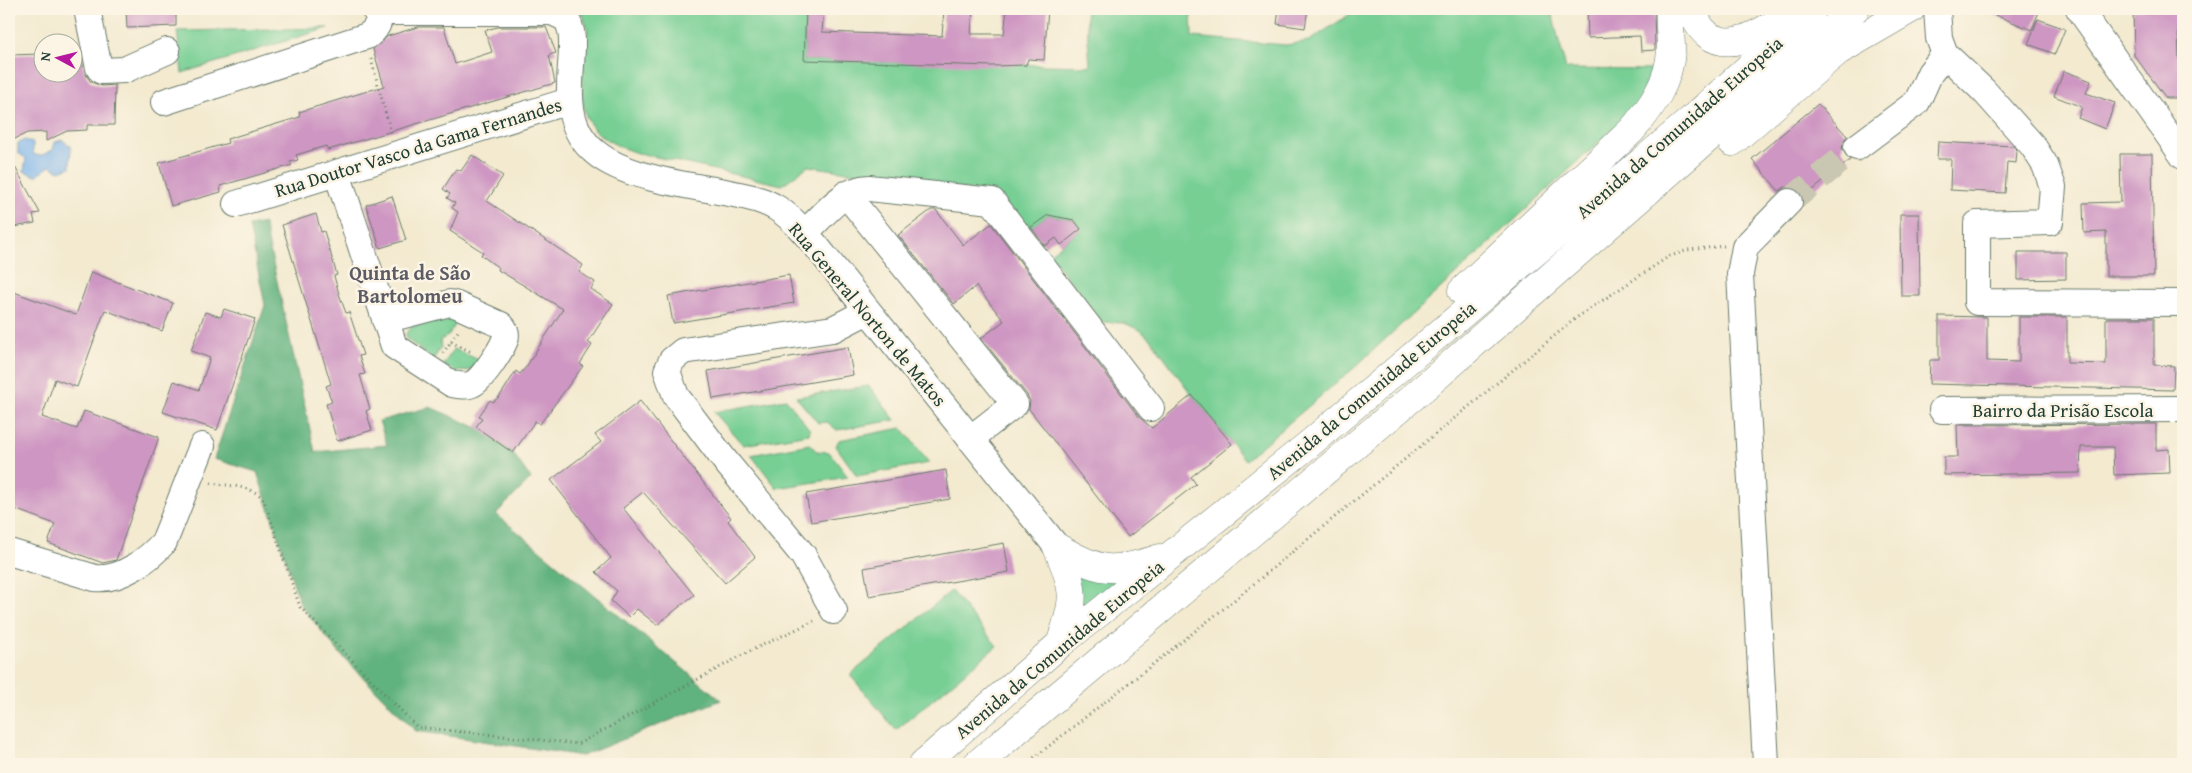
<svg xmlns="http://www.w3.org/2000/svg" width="2192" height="773" font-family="'Gentium Book Plus',serif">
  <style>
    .green { fill: #77cf94; stroke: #4b8664 }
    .forest { fill: #61b27e; stroke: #407859 }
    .water { fill: #7cb4ec; stroke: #4e7890 }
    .building { fill: #ce96c2 }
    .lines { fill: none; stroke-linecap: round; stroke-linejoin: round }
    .minor-tunnel { stroke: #c9c7b1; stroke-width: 26; stroke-dasharray: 26 13; stroke-linecap: butt }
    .minor-casing { stroke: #697a6b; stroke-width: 28 }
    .major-casing { stroke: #697a6b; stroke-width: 29 }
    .path { stroke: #697a6b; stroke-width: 3; stroke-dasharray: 1 4; stroke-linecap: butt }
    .minor { stroke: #fff; stroke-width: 26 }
    .major { stroke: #fff; stroke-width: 28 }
    .labels { text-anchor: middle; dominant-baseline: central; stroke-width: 5; stroke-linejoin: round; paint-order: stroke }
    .street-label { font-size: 19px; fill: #1f3d34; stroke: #fcf5e5 }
    .neighbourhood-label { font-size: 20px; font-weight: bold; fill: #5c5c66; stroke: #fcf5e5 }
  </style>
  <rect width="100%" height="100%" fill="#fcf5e5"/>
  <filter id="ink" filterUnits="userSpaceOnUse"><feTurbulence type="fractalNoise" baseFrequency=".02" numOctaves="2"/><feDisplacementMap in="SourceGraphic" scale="10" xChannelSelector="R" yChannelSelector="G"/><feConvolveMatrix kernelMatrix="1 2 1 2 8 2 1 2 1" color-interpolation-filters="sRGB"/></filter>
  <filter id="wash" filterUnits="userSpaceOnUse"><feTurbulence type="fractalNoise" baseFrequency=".0096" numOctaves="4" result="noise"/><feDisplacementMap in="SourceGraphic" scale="20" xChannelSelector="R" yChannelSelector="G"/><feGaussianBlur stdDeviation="1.12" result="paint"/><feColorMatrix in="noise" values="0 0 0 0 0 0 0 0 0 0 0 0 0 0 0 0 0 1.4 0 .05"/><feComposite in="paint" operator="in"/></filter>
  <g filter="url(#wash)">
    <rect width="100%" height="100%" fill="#f3ead0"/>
    <!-- green -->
    <path class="green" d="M579 9H806L804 60 1090 66 1086 11 1101 9H1191L1192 37 1286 45 1309 41 1358 9H1551L1566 69 1658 70 1632 111 1609 133 1354 368 1245 460 1192 395 1153 342 1140 330 1124 323 1102 322 1049 254 1081 230 1074 220 1048 215 1029 229 996 194 808 166 782 185 634 152C577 132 580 109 584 54 585 46 588 35 587 27 586 21 582 14 579 9Z
      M328 28 182 73 177 31Z
      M449 316 459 318 448 336 440 340 441 347 433 360 407 339 406 333 412 327Z
      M454 349 479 360 471 370 457 372 443 365Z
      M869 386 895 420 837 430 827 422 818 423 796 397Z
      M786 399 810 430 809 434 743 445 714 412Z
      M902 428 929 463 857 476 836 446 839 440Z
      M810 444 816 451 829 452 848 477 777 488 751 455Z
      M1130 573 1075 617 1076 576Z
      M951 591 997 646 896 730 850 675Z"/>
    <!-- forest -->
    <path class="forest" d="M264 223 315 452 387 445 379 421 430 407 476 427 513 453 531 479 496 514 721 700 582 756 416 731 342 656 301 606 257 472 214 459 265 305 249 226Z"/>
    <!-- water -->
    <path class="water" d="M25 140 33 143V154L40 156 53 150 55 142 62 140 71 146 70 167 60 171 50 166 36 176 24 171 26 158 18 153V143Z"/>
    <g id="blocks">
      <!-- building -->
      <path class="building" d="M126 9H176V26L127 28Z
        M806 9H824L822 32 942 36 944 9H973L971 34H1004L1007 9H1048L1044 60 1028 59 1026 65 992 66 804 60Z
        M1279 9H1308L1305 28 1277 24Z
        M1587 9H1654L1655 50 1641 51 1640 36 1588 38Z
        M1980 9H2040L2032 30Z
        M2133 9H2181L2178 27 2179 60H2183V98H2166L2134 55Z
        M2038 19 2065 29 2055 54 2028 44Z
        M418 27H444L455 64 492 52 485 30 498 27H546L556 53 549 55 555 83 328 150 326 146 296 155 298 160 290 162 292 165 220 186 221 192 171 206 159 163 228 143 227 139 300 117 299 112 384 86 373 49 388 36Z
        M42 54V72H72V54H81L84 72 91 82 102 86 115 85 114 125H87V130L67 131 46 141V132L27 133 9 142V55Z
        M2064 71 2091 81 2086 93 2115 103 2105 129 2078 118 2082 107 2054 96Z
        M1818 104 1847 136 1843 142 1842 149 1850 160 1803 198 1800 192 1793 188 1785 187 1779 191 1752 159Z
        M1938 142 2013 146 2017 150 2016 163 2007 162 2005 193 1950 190 1951 159H1937Z
        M2120 154H2152L2154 276H2106V232L2084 233 2083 203 2121 202Z
        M472 155 503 176 487 201 583 265 579 272 595 282 591 289 613 304 588 342 592 345 580 364 583 366 540 424 535 421 513 453 476 427 482 418 479 416 490 400 493 402 500 396 516 371 520 374 526 367 563 309 498 270 499 268 481 255 483 252 450 231 458 212 452 208 455 203 447 198 450 194 443 189 456 169 461 171Z
        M9 156 40 213 33 214 35 223 9 228Z
        M392 196 406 240 380 248 366 205Z
        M931 210H936L963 245 991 224 1139 417 1152 428 1192 395 1232 444 1191 477 1196 484 1128 537 1029 409 1030 401 1027 395 981 338 1004 321 976 286 954 304 898 235Z
        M316 214 321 232 324 231 337 275 334 276 339 294 346 313 349 312 363 355 359 356 365 374 360 375 370 409 366 411 372 430 337 441 326 404 332 402 326 386 331 384 282 225Z
        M1900 214H1919L1920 296H1901Z
        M1048 215 1074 220 1081 229 1061 245 1056 238 1045 246 1031 227Z
        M2018 252H2066V279L2018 280Z
        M91 272 173 303 162 331 105 310 77 387 55 379 42 417 77 429 84 411 159 437 116 560 103 563 48 543 55 524 9 507V306L14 292 76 315Z
        M789 275 794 303 673 323 668 296Z
        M224 309 255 319 217 430 163 412 174 381 199 390 210 358 191 351 205 312 221 317Z
        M1939 316 1987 317V361L2019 362V317H2067V363L2106 364V318H2154V365L2174 366 2173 390 1929 384 1930 360H1939Z
        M848 347 853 375 713 399 708 371Z
        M640 401 731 518 728 521 755 557 725 583 643 492 623 508 694 595 657 625 637 609 629 617 611 601 617 591 596 572 611 558 551 480 601 442 595 435Z
        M2156 424V450L2169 449 2170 473 2114 475 2113 447H2081L2080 473 1944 475V457H1958L1957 425Z
        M946 470 950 499 811 522 806 494Z
        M1004 543 1009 572 869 596 864 568Z"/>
    </g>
  </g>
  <g filter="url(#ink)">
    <use href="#blocks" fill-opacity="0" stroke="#697a6b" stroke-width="1"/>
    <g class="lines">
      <!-- minor-tunnel -->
      <path class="minor-tunnel" d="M1789 202 1857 147"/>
      <defs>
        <path id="minor" d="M87 9 99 68 102 71 124 70 167 51
          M374 9 393 12H552L565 18C587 43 546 113 596 153 628 179 689 185 729 193 744 196 759 198 773 206 790 215 804 232 817 247L1057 547
          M1937 9 1939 38 1945 54 1984 91 2033 146 2045 165 2053 187 2050 222 1977 224V302L2183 303
          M2079 9 2183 156
          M164 102 367 36C377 30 379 22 381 11
          M1857 147 1917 102 1930 73 1945 54
          M337 173 394 346 452 384C458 385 466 387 472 384 482 380 501 350 505 340 507 334 505 329 501 325L457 305 450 303 385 320
          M846 194 1015 404 970 439
          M236 204 569 101
          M805 233C824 215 842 189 869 188L992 201 1151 408
          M1942 410 2183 409
          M9 552 95 578C120 581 148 560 164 542L202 446
          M834 611 803 555 726 462 676 396 667 371 672 360 683 351 833 329 868 311
          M1766 764 1740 274 1745 247 1789 202"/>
        <path id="major" d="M1693 9C1695 20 1699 28 1708 35 1734 54 1768 27 1791 14
          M1732 142 1837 52 1911 9
          M1462 291 1632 130C1652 107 1669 82 1671 51 1671 37 1669 23 1670 9
          M1057 547C1099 572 1113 574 1160 558
          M1057 547C1076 590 1076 600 1060 644
          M923 764 1060 644 1308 445 1692 119 1813 9
          M977 764 1426 386 1855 9"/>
      </defs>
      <!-- minor casing -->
      <use href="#minor" class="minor-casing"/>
      <!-- major casing -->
      <use href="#major" class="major-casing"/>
      <!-- path -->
      <path class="path" d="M371 59 391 133
        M451 342 473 353
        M443 353 459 330
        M211 483C228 486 253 485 264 500L300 607 417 727 578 744 752 650 814 621
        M1026 764 1227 606 1576 318 1668 257 1688 250 1724 246"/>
      <!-- minor -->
      <use href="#minor" class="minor"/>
      <!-- major -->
      <use href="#major" class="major"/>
    </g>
  </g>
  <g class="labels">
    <!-- street labels -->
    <g class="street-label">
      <text transform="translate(1679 127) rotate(-41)">Avenida da Comunidade Europeia</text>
      <text transform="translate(418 147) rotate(-17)">Rua Doutor Vasco da Gama Fernandes</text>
      <text transform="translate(868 314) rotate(50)">Rua General Norton de Matos</text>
      <text transform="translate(1371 390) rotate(-40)">Avenida da Comunidade Europeia</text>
      <text x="2063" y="410">Bairro da Prisão Escola</text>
      <text transform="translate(1059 649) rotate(-40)">Avenida da Comunidade Europeia</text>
    </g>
    <!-- neighbourhood labels -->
    <g class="neighbourhood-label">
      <text x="410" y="272">Quinta de São<tspan x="410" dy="23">Bartolomeu</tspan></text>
    </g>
  </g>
  <!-- margin -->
  <rect width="2192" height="773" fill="none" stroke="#fcf5e5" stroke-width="30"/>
  <!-- north arrow -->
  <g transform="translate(58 58) rotate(277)"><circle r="24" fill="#fcf5e5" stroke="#a4ab9e"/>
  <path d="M0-4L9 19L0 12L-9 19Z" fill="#b5179e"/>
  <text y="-8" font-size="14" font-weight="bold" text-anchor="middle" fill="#1f3d34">N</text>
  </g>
</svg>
